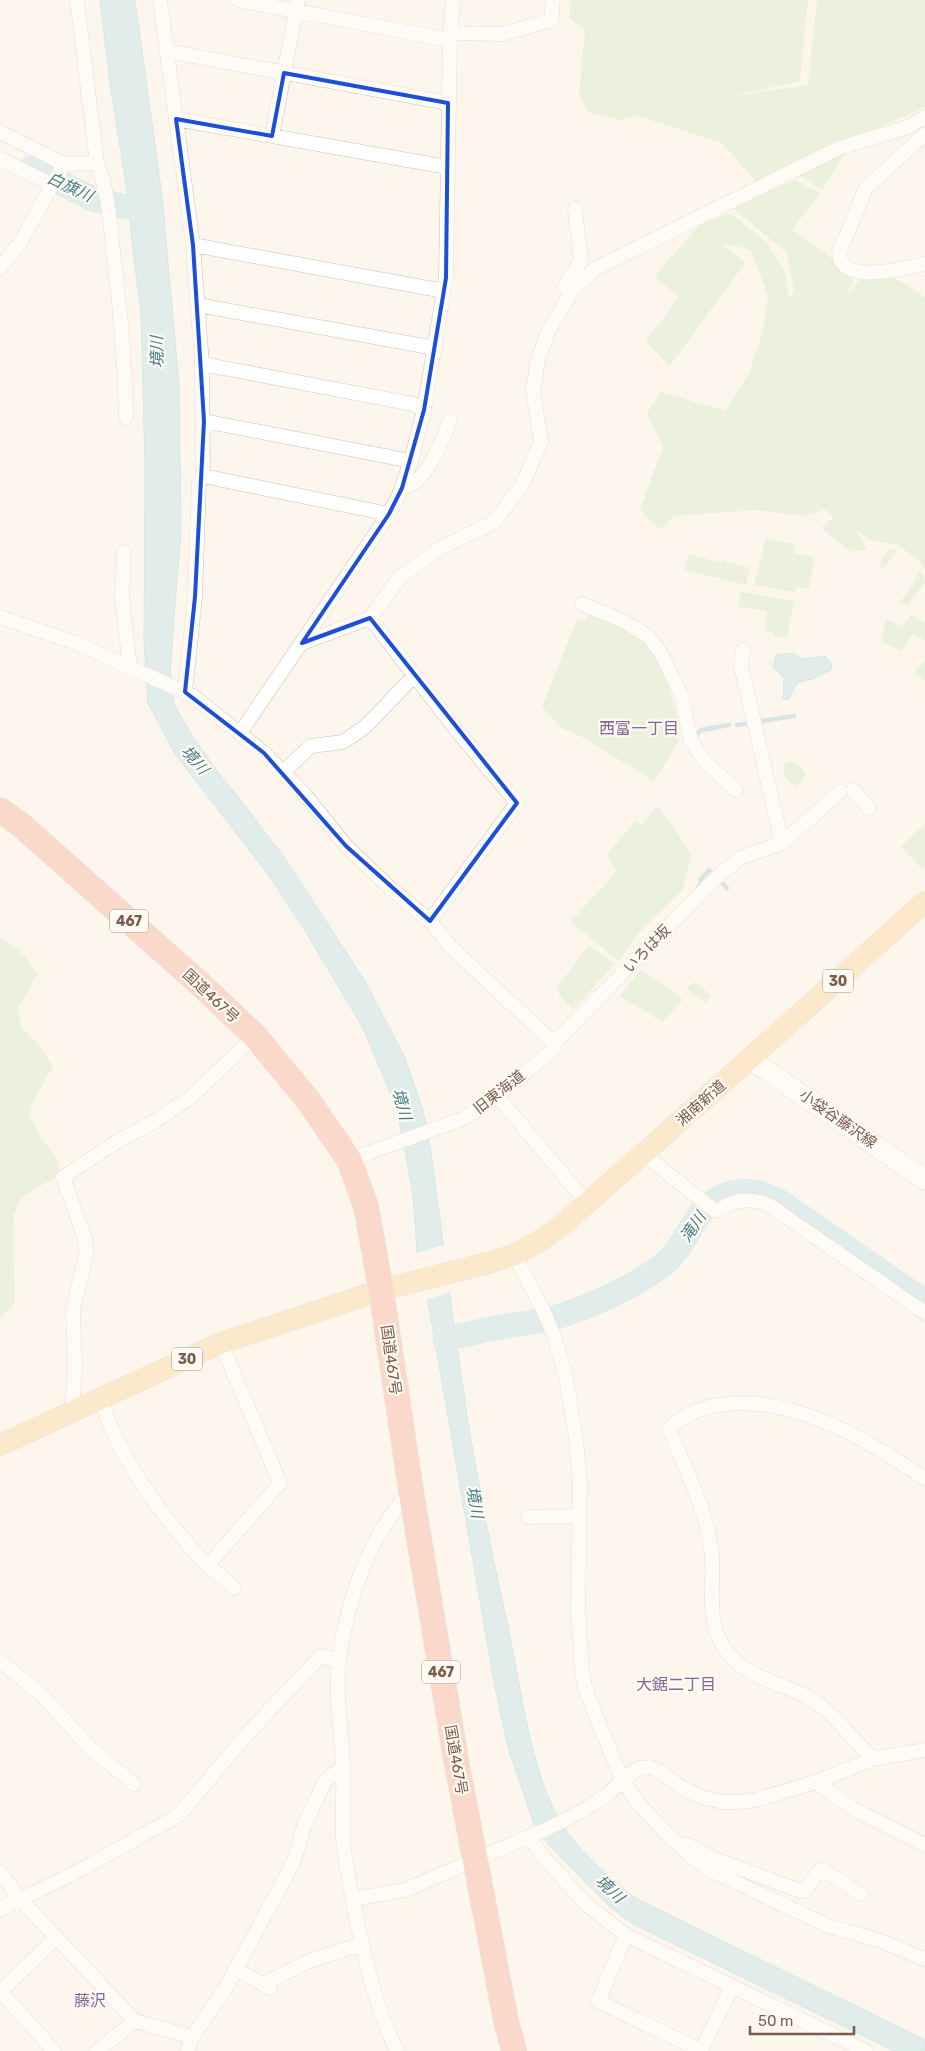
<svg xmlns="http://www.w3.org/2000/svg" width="925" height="2051" font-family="Rubik,'Noto Sans JP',sans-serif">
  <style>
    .green { fill: #d8ecc9 }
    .water { fill: #bfe3e8; stroke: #a5d3da }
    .pier { fill: #fdf6ec }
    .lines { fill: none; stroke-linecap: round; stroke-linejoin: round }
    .stream { stroke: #a5d3da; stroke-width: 4.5 }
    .river { stroke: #bfe3e8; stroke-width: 25 }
    .street-casing { stroke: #d1beb0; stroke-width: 15 }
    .secondary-casing { stroke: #d6c0b0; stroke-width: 21 }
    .primary-casing { stroke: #dad1cd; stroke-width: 22 }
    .highway-casing { stroke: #dad1cd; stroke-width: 26 }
    .street { stroke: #fff; stroke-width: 14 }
    .secondary { stroke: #fff; stroke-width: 20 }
    .primary { stroke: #fbd9a5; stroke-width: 21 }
    .highway { stroke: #f7b7a3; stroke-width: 25 }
    .marked { fill: none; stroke: #1d4ed8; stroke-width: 4; stroke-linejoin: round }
    .labels { text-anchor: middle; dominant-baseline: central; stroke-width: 4.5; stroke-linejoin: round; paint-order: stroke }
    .shield { fill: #fffaf3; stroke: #a28b7f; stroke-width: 1 }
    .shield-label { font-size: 14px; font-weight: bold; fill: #7a5c4d }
    .street-label { font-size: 15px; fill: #7a5c4d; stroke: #fffaf3 }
    .water-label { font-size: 16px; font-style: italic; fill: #437c86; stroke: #fffaf3 }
    .neighbourhood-label { font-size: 16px; fill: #846695; stroke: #fffaf3 }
  </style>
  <rect width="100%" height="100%" fill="#fdf6ec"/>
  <!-- green -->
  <path class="green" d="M570 0H808L800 81 728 97 808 85 817 0H925V107L855 138 822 190 800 176 763 182 755 181 722 143 638 116 620 120 588 112 579 94 585 30 569 18Z
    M795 180 820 193 792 230 824 251 854 280 847 294 864 276C893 276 903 279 925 298V571L918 560 898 545 870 540 855 530 867 549 851 552 821 528 834 517 842 522 825 510 803 516 759 510 674 516 661 530 640 510 663 446 647 413 661 392 725 411 748 375 762 334 768 296 751 250 722 243 745 263 670 366 646 341 679 297 654 276 700 225 731 213 767 243 784 269 790 299 794 288 787 253 731 207Z
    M766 538 795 544 794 553 815 557 809 588 796 587 795 592 754 585Z
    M890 548 897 551 882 571 880 562Z
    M689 554 721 563 722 560 750 568 746 585 685 570Z
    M920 569 925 582 908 605 900 602 913 584Z
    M741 592 794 601 787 638 774 636V633L765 631 767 611 738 607Z
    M589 610 636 630 655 651 668 684 676 711 679 741 654 781 582 737 562 728 542 707 577 619 584 622Z
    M912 614 925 623V641L913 635 900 651 881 641 886 619 902 626Z
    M925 660V682L915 672Z
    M791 761 802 767 806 774 797 786C787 782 784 776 783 766L786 762Z
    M658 806 691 853 683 889 642 929 619 961 570 922 617 871 606 855 636 821 642 824Z
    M925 823V866L922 869 901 847Z
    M0 938C19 947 26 956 37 974L18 1009 21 1027 39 1045 53 1067 32 1103 30 1117 42 1139 57 1159 59 1168 57 1176 21 1198 14 1214 15 1304 0 1319Z
    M589 945 615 964 573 1010 559 995 558 986Z
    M641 969 675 992 683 1000 662 1022 620 996Z
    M695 982 711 995 705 1003 686 988Z"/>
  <!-- water -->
  <path class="water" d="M100 0H135L162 196 179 384 181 530 170 671 174 704 192 736 223 779 236 794 284 857 365 981 404 1056 423 1110 431 1152C443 1240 454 1329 467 1416 479 1489 493 1560 509 1632 521 1690 528 1751 552 1806 567 1841 607 1876 637 1899L925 2040V2051H894L633 1924 609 1906 549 1845 535 1827 508 1748 494 1682 425 1284 418 1265 413 1194 397 1109 363 1028 304 929 270 877 175 754 148 703 144 641 145 465 141 312 134 260 127 191 110 84Z
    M792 653 803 659 825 656 832 665 831 670 815 678 797 683 788 700 783 699 784 678 773 667 776 655Z"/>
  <!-- pier -->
  <path class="pier" d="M446 1244 453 1291 425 1300 415 1254Z"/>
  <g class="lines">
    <!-- stream -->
    <path class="stream" d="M737 725 794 716
      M695 736 701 730 729 725
      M721 882 727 888
      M698 887 702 883 700 880 709 870 713 874"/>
    <!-- river -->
    <path class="river" d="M31 168 93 199 121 206 145 209
      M445 1339C465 1335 485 1330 505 1326 521 1324 538 1322 553 1318 588 1308 634 1287 663 1265 689 1244 692 1210 721 1197 743 1187 762 1191 782 1203L925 1302"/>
    <defs>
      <path id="street" d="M77 0 97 163C108 191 110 221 113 250 120 306 125 362 126 418
        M160 0 193 245 202 364 203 476 199 483 195 597 185 692
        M238 0 450 40
        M451 33 503 34 551 20 553 0
        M166 51 448 103
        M176 119 447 167
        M0 132 64 164 97 163
        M925 134 866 188 839 253C842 286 904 268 925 264
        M272 136 298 0
        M0 159 53 185
        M193 245 444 291
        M0 268 21 241 64 164
        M570 294 565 286 581 260 575 209
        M198 305 435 348
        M202 364 413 404 424 410
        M204 421 411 461
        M203 476 389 514
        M402 488C427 484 441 442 450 421
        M124 552 122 597 130 667
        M582 604 623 621 649 637 662 655 681 695 691 741 706 763 736 790
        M0 617 76 643 193 696 264 753 306 796 346 846 390 888 430 921 450 946 471 966 554 1043V1049L497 1096 465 1118 349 1160
        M370 618 458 732 517 803 430 921
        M302 643 370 618 400 577 439 549 494 522 522 485 541 442 533 390 538 359 549 330 573 289 595 269 839 148 908 127 925 117
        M743 650 741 665 782 843
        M240 733 389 514 399 495 411 461 424 410 446 278 450 40 453 0
        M283 772 311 746 343 742 365 727 415 675
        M853 790 869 808
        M804 824 840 791
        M554 1043 719 875 740 858 782 843 802 825
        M497 1096 587 1203
        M643 1154 714 1210C720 1211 723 1207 729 1204 742 1198 756 1200 769 1205L925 1313
        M514 1255 543 1310 554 1335 566 1378 576 1438 580 1485 578 1609 582 1671 585 1687 595 1714 623 1781 638 1803 669 1836 691 1856 710 1870 828 1926 881 1941 925 1959
        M101 1398C115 1453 163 1518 202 1560 212 1570 224 1578 234 1588
        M72 1411 75 1367 73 1310 86 1255 85 1239 63 1177 121 1139 154 1122 192 1096 255 1036
        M528 1517 580 1516
        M208 1565 280 1483 221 1343
        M0 1661 43 1696 90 1748 134 1784
        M873 1759C855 1742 839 1720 820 1705 790 1682 755 1685 728 1653 705 1625 714 1591 712 1558 710 1517 685 1468 669 1429 679 1418 695 1411 709 1407 783 1389 866 1438 925 1479
        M816 1782 855 1810 925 1845
        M529 1837 544 1858 587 1905 626 1935 866 2051
        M686 1844 717 1860 798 1890 805 1891 820 1870H823L861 1894
        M0 1872 20 1899 135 2021 192 2037
        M20 1899 69 1876 179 1815 247 1734 320 1657 324 1656 339 1663
        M353 1899 405 1890 542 1831 569 1818 592 1805 609 1793 634 1771 641 1768 650 1767 658 1770 682 1788 701 1797 722 1802H740L755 1800 816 1782 873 1759 925 1750
        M0 1910 19 1898
        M626 1935 598 2001 702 2051
        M236 1969 270 1988
        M263 1984 307 1962 362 1944
        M0 1991 54 2051
        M0 1992 56 1938
        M97 2051 135 2021
        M188 2051 192 2037 225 1989 292 1865 299 1845 304 1826 325 1781 343 1767
        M397 2051C375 2006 364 1956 354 1907 350 1883 344 1860 343 1836 342 1813 344 1791 343 1768 342 1733 335 1697 339 1662 346 1602 369 1535 411 1491
        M701 2051 732 1986"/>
      <path id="secondary" d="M750 1059 925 1180"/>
      <path id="primary" d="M0 1445 221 1343 381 1290 488 1263 514 1255 538 1242 561 1226 643 1154 925 902"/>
      <path id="highway" d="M0 810 21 825 200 984 255 1036 308 1100 349 1160 366 1206 381 1290 411 1491 457 1765 506 2021 514 2051"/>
    </defs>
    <!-- street casing -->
    <use href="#street" class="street-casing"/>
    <!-- secondary casing -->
    <use href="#secondary" class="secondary-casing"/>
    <!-- primary casing -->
    <use href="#primary" class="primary-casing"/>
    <!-- highway casing -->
    <use href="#highway" class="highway-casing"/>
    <!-- street -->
    <use href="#street" class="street"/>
    <!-- secondary -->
    <use href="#secondary" class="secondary"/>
    <!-- primary -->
    <use href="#primary" class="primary"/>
    <!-- highway -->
    <use href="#highway" class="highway"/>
  </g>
  <!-- marked area -->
  <path d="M0 0H925V2051H0ZM284 73 448 103 446 278 424 410 402 488 389 514 302 643 370 618 517 803 430 921 346 846 264 753 185 692 195 597 204 421 193 245 176 119 272 136Z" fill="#fdf6ec" fill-opacity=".55" fill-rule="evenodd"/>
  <path class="marked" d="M284 73 448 103 446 278 424 410 402 488 389 514 302 643 370 618 517 803 430 921 346 846 264 753 185 692 195 597 204 421 193 245 176 119 272 136Z"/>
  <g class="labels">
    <!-- shield labels -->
    <g class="shield">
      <rect x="110" y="909.5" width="38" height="23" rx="4"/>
      <rect x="823" y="969.5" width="30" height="23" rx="4"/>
      <rect x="172" y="1347.5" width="30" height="23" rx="4"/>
      <rect x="422" y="1660.5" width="38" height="23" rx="4"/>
    </g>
    <g class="shield-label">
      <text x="129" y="921">467</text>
      <text x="838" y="981">30</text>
      <text x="187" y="1359">30</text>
      <text x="441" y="1672">467</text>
    </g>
    <!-- street labels -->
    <g class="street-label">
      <text transform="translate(647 949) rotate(-46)">いろは坂</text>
      <text transform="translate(211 996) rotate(43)">国道467号</text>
      <text transform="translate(499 1092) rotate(-38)">旧東海道</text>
      <text transform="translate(701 1103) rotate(-42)">湘南新道</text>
      <text transform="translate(838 1119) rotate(35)">小袋谷藤沢線</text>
      <text transform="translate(391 1360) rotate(82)">国道467号</text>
      <text transform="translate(456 1760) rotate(80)">国道467号</text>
    </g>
    <!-- water labels -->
    <g class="water-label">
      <text transform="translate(70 187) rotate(25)">白旗川</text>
      <text transform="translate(157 352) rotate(-91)">境川</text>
      <text transform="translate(195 760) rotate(49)">境川</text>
      <text transform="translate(402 1104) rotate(75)">境川</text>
      <text transform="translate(693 1227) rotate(-56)">滝川</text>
      <text transform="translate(475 1502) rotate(80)">境川</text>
      <text transform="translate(610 1889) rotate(43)">境川</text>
    </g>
    <!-- neighbourhood labels -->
    <g class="neighbourhood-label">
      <text x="639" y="728">西富一丁目</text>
      <text x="676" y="1684">大鋸二丁目</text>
      <text x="90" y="2000">藤沢</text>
    </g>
  </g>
  <!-- scale -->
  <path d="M750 2026v8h104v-8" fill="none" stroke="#7a5c4d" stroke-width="2.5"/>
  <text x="758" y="2026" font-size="15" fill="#7a5c4d" stroke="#fffaf3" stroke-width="4" paint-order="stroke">50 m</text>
</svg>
